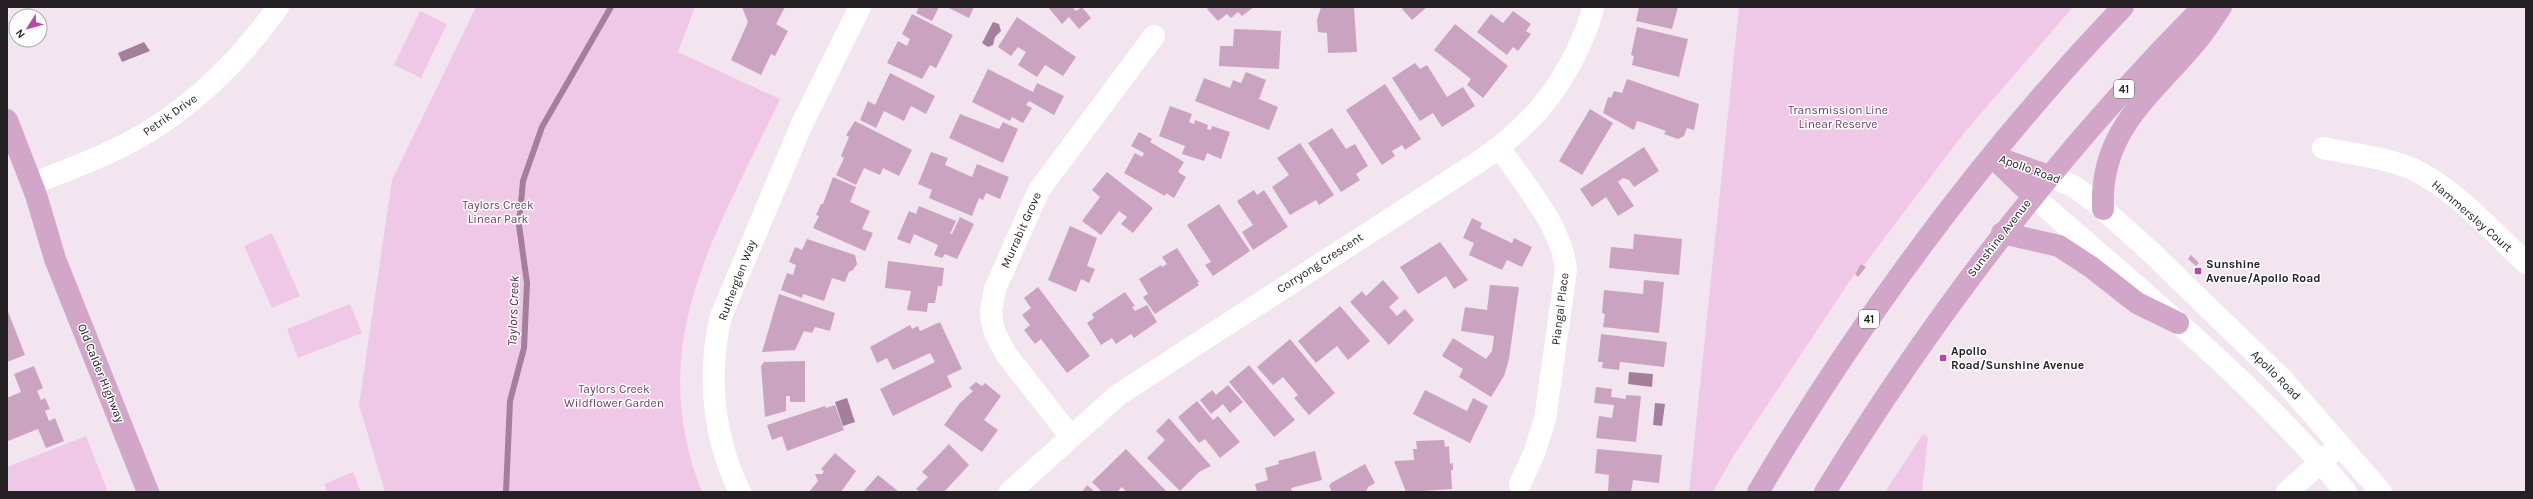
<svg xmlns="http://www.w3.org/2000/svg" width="2533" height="499" font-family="Karla,sans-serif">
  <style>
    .green { fill: #f0c8e7 }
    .water { fill: #a47f9c }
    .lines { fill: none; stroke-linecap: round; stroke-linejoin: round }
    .stream { stroke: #a47f9c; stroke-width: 6 }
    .building { fill: #caa3c1 }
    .minor { stroke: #fff; stroke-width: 22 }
    .major { stroke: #d1a6c9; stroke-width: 22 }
    .poi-dot { fill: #b647a4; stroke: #fff; stroke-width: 1.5 }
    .labels { text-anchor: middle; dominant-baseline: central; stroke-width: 3; stroke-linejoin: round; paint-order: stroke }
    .shield { fill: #fff; stroke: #666366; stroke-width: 1 }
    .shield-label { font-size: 11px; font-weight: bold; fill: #252024 }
    .park-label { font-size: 12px; fill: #6f3d66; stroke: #fff }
    .street-label { font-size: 12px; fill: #252024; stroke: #fff }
    .poi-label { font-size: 12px; font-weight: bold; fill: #252024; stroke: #fff; text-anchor: start }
    .water-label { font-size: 13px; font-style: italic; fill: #55254d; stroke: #fff }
  </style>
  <rect width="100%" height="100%" fill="#f3e5ef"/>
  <!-- green -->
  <path class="green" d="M476 7H695L678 52 780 99C718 232 642 341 702 492H385L359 405 392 180Z
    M1739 7H2073L1964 133 1864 265 1861 264 1734 455 1713 492H1689Z
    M420 11 447 24 421 78 394 65Z
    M272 233 300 296 272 308 244 246Z
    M350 304 362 333 298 358 287 329Z
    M1923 434 1928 438 1922 492H1885Z
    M86 436 108 492H7V467Z
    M353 472 361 492H327L324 484Z"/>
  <!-- water -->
  <path class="water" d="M993 22 999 24 1001 31 995 37 993 45 988 47 982 43Z
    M144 42 150 51 122 62 118 53Z
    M1629 372 1653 374 1652 387 1628 384Z
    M847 398 855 422 843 426 835 402Z
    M1655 403 1665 404 1662 426 1653 425Z"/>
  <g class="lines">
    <!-- stream -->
    <path class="stream" d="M506 492 510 401 524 348 527 283 519 225 523 181 542 127 611 7"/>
  </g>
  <!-- building -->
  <path class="building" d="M742 7H785L776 24 788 31 775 56 771 54 761 75 731 60 748 22Z
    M919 7H939L932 21 916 13Z
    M947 7H974L969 18Z
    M1048 7H1072L1076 11 1082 7 1091 18 1079 29 1069 17 1062 24Z
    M1209 7H1254L1242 16 1238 12 1231 18 1227 14 1218 21 1207 9Z
    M1321 7H1354L1357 52 1328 53 1327 33 1318 32 1317 20Z
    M1404 7H1427L1412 20 1402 9Z
    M1639 7H1678L1672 29 1636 21Z
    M1513 11 1531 24 1526 31 1531 34 1518 51 1513 47 1507 55 1477 32 1491 14 1503 23Z
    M912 14 953 35 936 68 930 65 922 79 887 63 898 41 907 46 910 39 902 34Z
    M1017 17 1076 57 1063 76 1045 65 1037 77 1018 65 1026 52 1018 47 1011 56 998 47Z
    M1455 24 1508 66 1483 98 1467 85 1471 79 1434 50Z
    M1637 27 1688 39 1679 77 1632 65 1634 56 1631 55Z
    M1234 29 1281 31 1279 69 1219 66 1220 46H1233Z
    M1415 63 1420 69 1427 65 1447 97 1463 87 1475 106 1442 127 1433 113 1420 121 1392 78Z
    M988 69 1033 92 1037 83 1064 96 1054 115 1029 101 1026 105 1032 108 1023 123 1012 117 1010 121 972 102Z
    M1246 72 1266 80 1259 99 1278 107 1269 130 1195 101 1204 78 1230 88 1233 80 1241 83Z
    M890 73 935 96 926 114 911 106 904 121 884 111 876 128 860 120 868 101 875 105Z
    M1627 79 1699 104 1694 130 1687 128 1684 136 1678 139 1664 134 1666 131 1644 123 1637 121 1634 130 1603 113 1608 97 1611 98 1614 91 1622 93Z
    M1385 84 1421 139 1405 150 1402 145 1392 151 1395 156 1382 165 1346 110Z
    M1170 106 1192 114 1189 122 1194 124 1195 120 1208 125 1207 129 1211 130 1212 126 1230 132 1221 159 1207 153 1204 161 1182 154 1185 146 1159 136Z
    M1590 109 1613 123 1582 175 1559 161Z
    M960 114 999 129 1003 122 1018 129 1003 163 949 138Z
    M855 121 912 150 899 176 883 168 880 175 864 168 856 185 836 175 844 158 841 156 849 137 846 135Z
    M1332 128 1346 149 1355 144 1368 166 1356 174 1360 180 1341 192 1308 143Z
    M1139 132 1152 139 1150 142 1184 162 1178 172 1186 177 1174 198 1166 193 1165 196 1124 173 1135 153 1142 157 1144 153 1131 146Z
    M1300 143 1334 195 1319 205 1316 200 1290 215 1272 187 1289 175 1277 158Z
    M1644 147 1659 171 1634 187 1629 180 1623 178 1618 182 1634 206 1618 216 1606 197 1592 207 1580 189Z
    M931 152 948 158 945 165 972 177 977 164 1009 177 1000 199 986 193 983 200 979 198 972 216 929 198 932 190 918 184Z
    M1107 172 1153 208 1133 233 1121 224 1127 217 1119 211 1101 235 1082 221 1100 197 1092 190Z
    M833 177 856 187 850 202 870 211 862 229 873 233 865 251 813 228 819 216 816 215 821 204H823Z
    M1254 190 1257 195 1264 190 1288 227 1253 250 1242 232 1253 225 1237 201Z
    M1219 204 1250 251 1213 276 1205 265 1211 262 1187 225Z
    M919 206 956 221 950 234H952L960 217 974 224 957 259 945 254 942 258 934 255 938 245 914 234 910 244 897 239 909 211 916 214Z
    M1472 218 1482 223 1480 228 1512 243 1514 238 1532 247 1522 267 1507 260 1502 270 1469 255 1474 243 1463 238Z
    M1070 226 1097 238 1087 266 1095 269 1089 283 1081 279 1076 292 1048 280Z
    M1634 234 1682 239 1679 275 1609 268 1611 247 1633 249Z
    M807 239 855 255 857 264 853 270 849 272 845 282 832 278 824 301 803 294 802 298 781 290 787 273 793 275 796 265 789 262 795 247 802 250Z
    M1440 242 1468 280 1454 289 1446 276 1418 294 1400 267Z
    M1177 248 1199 282 1197 283 1199 285 1155 314 1143 297 1148 294 1139 279 1161 265 1162 267 1167 264 1162 257Z
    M2191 255 2199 263 2196 266 2188 259Z
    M888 261 944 268 942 286H938L935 303H928L927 312 907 310 911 291 885 288Z
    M1861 264 1866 267 1858 277 1855 274Z
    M1383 280 1399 298 1389 307 1397 316 1405 309 1414 320 1389 345 1350 302 1362 291 1366 296Z
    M1644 280 1664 282 1659 333 1603 327 1605 314 1602 313 1604 290 1643 294Z
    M1490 285 1519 287 1509 359 1504 376 1491 397 1459 377 1463 369 1442 356 1453 338 1486 359 1492 351 1494 336 1461 331 1465 307 1487 310Z
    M1038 287 1090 356 1067 373 1041 339 1035 344 1024 330 1030 325 1022 315 1031 308 1024 298Z
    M1125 292 1135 306 1132 307 1135 311 1147 305 1157 322 1134 338 1131 334 1116 344 1112 338 1101 345 1087 323 1094 318 1092 314Z
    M779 294 835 313 830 331 815 327 812 333 804 331 795 350 762 352Z
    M1340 306 1370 341 1348 360 1337 346 1316 363 1298 341Z
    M7 309 25 355 7 362Z
    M940 322 962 369 947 376 952 387 893 416 880 389 935 362 930 353 893 370 887 358 877 363 870 347 910 325 912 329 918 326 920 331Z
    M1601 334 1667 342 1664 367 1620 362 1619 370 1602 368 1603 362H1598Z
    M1290 339 1335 393 1309 415 1294 398 1298 395 1283 377 1273 385 1257 367Z
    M805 361V402H790V396H786V411L765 417 761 366 764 362Z
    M1249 365 1295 420 1274 437 1229 382Z
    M34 366 43 388 37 391 41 400 45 398 50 409 45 411 49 421 55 418 64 441 46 448 38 429 8 441 7 439V398L21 392 14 374Z
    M976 382 982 386 985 383 1001 396 984 420 998 430 982 452 944 425 960 403 973 391 969 388Z
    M1228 385 1243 402 1230 413 1223 404 1211 414 1200 400 1212 390 1216 395Z
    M1596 387 1612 389 1611 397 1626 399V395L1641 396 1636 442 1596 438 1599 416 1612 418 1614 405 1594 403Z
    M1425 390 1467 411 1473 398 1488 406 1470 443 1413 414Z
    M1197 401 1213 420 1218 416 1240 442 1220 458 1205 439 1199 443 1178 417Z
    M835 405 844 430 787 451 782 436 772 440 767 425 825 406 826 408Z
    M1169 418 1211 466 1199 472 1180 491 1147 458 1165 440 1156 431Z
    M1444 440 1445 447 1449 446 1450 464 1453 463V470H1451L1452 489 1406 492 1394 461 1414 460 1413 449H1417L1416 441Z
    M949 444 969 465 944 492H920L916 489 928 477 922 472Z
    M1126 449 1167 492H1126L1122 487 1117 492H1102L1092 482Z
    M1597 449 1662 455 1659 483 1633 480 1631 492H1608L1609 475 1595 473Z
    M1315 451 1322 480 1291 488 1292 491 1289 492H1257L1255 484 1268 480 1265 468 1279 464 1278 461Z
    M835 453 856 471 841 492H809L818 481 815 474H822L824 471 821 469Z
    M1365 464 1375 483 1368 487 1366 492H1332L1329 486 1331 483Z
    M878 475 899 492H863Z
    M1087 485 1095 492H1082Z"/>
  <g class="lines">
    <!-- minor -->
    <path class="minor" d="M1499 147C1523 183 1562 226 1566 270L1545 419 1535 451 1520 484
      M2323 148C2352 154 2383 157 2410 168 2452 186 2493 232 2526 263
      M2049 176 2073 186 2094 201 2152 253 2283 380 2381 492
      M32 184C64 171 97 160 128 143 189 111 238 63 278 7
      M2033 196C2141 291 2253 381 2346 492
      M1070 436 1006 354 995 333 992 321 991 310 995 289 1039 190 1154 36
      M740 492C713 438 707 374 721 316L801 126 860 7
      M1010 492 1118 395 1480 161C1526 129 1557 96 1580 44 1585 33 1591 20 1593 7
      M2287 492 2331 453"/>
    <!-- major -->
    <path class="major" d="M7 120 36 195 55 259 148 492
      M1992 156 2049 176
      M1995 159 2033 196
      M2103 209C2099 128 2155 93 2200 37 2208 27 2214 17 2221 7
      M2002 233 2059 246 2091 267 2137 303 2178 323
      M1758 492C1862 317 1982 154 2123 7
      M1825 492C1933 316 2057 154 2203 7"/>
  </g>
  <!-- markers -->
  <g class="poi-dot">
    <rect x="2194" y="267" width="8" height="8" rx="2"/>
    <rect x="1939" y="354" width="8" height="8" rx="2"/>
  </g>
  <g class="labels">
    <!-- shield labels -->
    <g class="shield">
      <rect x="2114" y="80" width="20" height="18" rx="3"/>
      <rect x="1859" y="310" width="20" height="18" rx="3"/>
    </g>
    <g class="shield-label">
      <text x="2124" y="89">41</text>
      <text x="1869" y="319">41</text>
    </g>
    <!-- park labels -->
    <g class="park-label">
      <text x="1838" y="110">Transmission Line<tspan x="1838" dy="14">Linear Reserve</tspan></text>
      <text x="498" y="205">Taylors Creek<tspan x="498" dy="14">Linear Park</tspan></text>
      <text x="614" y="389">Taylors Creek<tspan x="614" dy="14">Wildflower Garden</tspan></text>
    </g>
    <!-- street labels -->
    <g class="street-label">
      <text transform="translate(170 115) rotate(-35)">Petrik Drive</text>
      <text transform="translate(2030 169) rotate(20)">Apollo Road</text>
      <text transform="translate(2472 216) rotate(41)">Hammersley Court</text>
      <text transform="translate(1021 230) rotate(-66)">Murrabit Grove</text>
      <text transform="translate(1999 238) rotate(-52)">Sunshine Avenue</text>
      <text transform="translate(1320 263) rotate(-33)">Corryong Crescent</text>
      <text transform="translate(737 280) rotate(-69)">Rutherglen Way</text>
      <text transform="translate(1560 309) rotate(-83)">Piangal Place</text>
      <text transform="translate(101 373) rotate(68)">Old Calder Highway</text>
      <text transform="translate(2276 375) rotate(45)">Apollo Road</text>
    </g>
    <!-- poi labels -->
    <g class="poi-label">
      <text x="2206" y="264">Sunshine<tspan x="2206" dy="14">Avenue/Apollo Road</tspan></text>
      <text x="1951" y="351">Apollo<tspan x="1951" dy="14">Road/Sunshine Avenue</tspan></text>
    </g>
    <!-- water labels -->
    <g class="water-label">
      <text transform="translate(513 311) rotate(-88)">Taylors Creek</text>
    </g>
  </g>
  <!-- border -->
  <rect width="2533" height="499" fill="none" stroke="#252024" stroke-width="16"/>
  <!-- north arrow -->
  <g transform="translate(28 28) rotate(233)"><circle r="19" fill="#ffffff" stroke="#a8a6a7"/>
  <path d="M0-3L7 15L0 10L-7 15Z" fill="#b647a4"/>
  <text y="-6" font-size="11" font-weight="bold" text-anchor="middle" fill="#252024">N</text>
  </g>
</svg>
